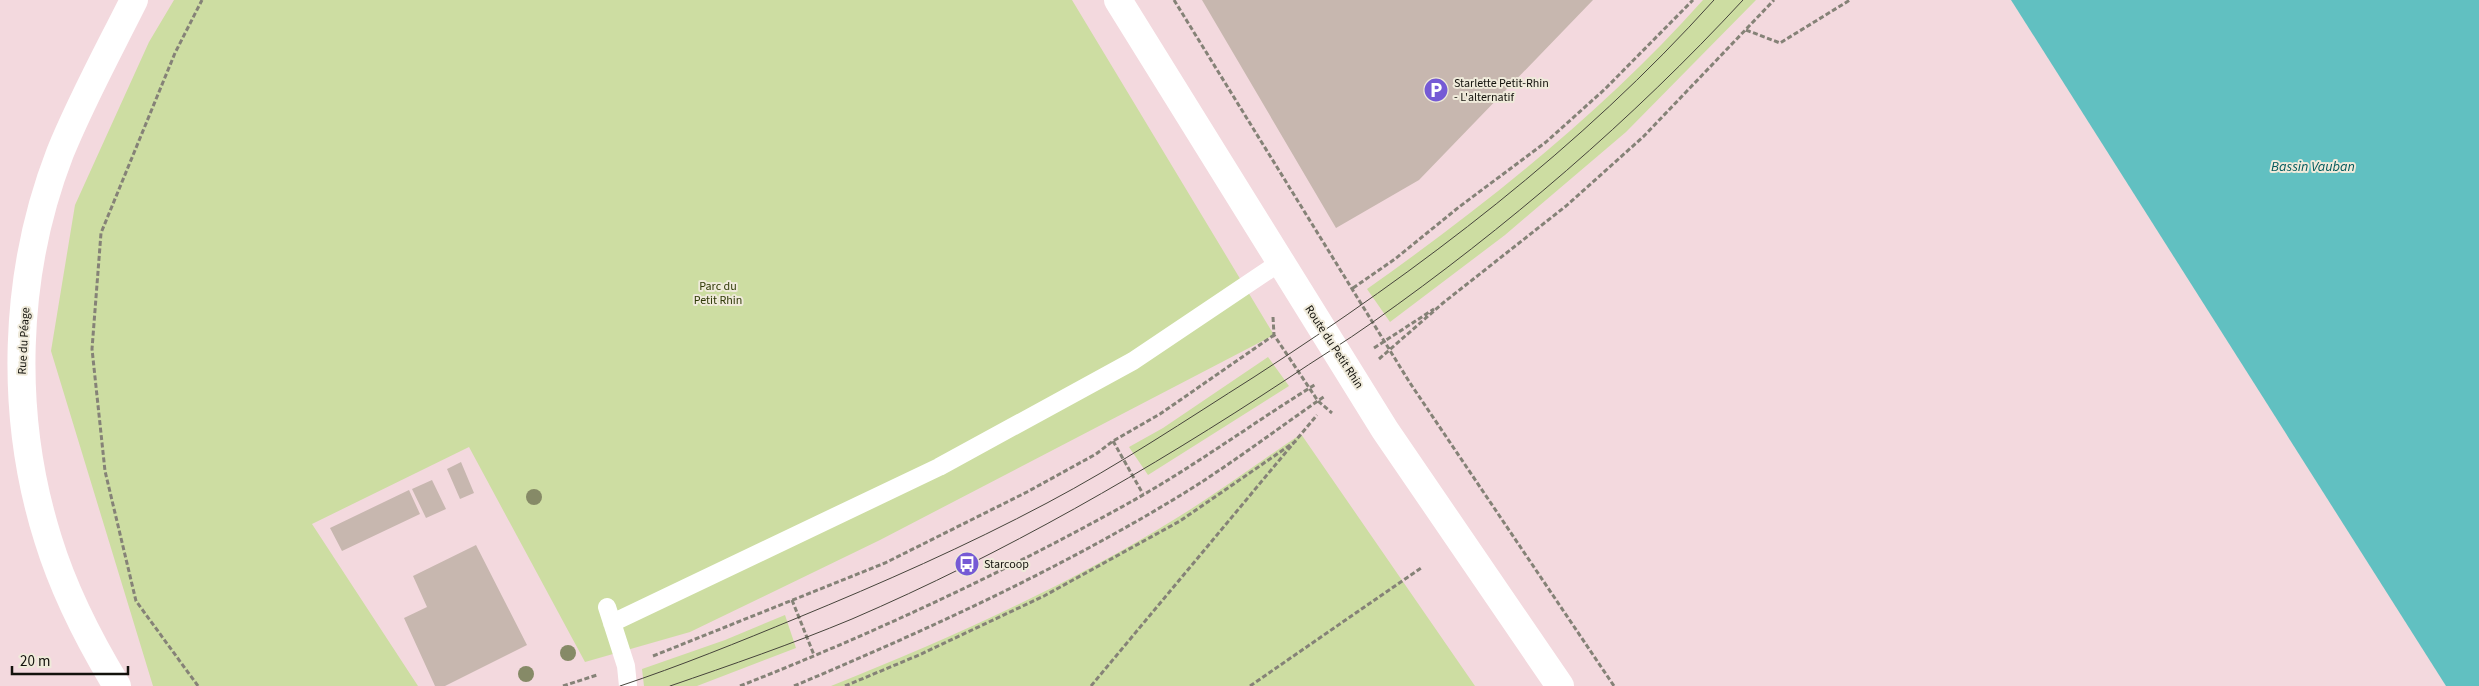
<svg xmlns="http://www.w3.org/2000/svg" width="2479" height="686" font-family="'Source Sans 3',sans-serif">
  <style>
    .industrial { fill: #f3d9de }
    .green { fill: #cddda2 }
    .water { fill: #61c0c1 }
    .building { fill: #c7b7af }
    .lines { fill: none; stroke-linecap: round; stroke-linejoin: round }
    .path { stroke: #858277; stroke-width: 3; stroke-dasharray: 5 2.5; stroke-linecap: butt }
    .lane { stroke: #fff; stroke-width: 18 }
    .street { stroke: #fff; stroke-width: 28 }
    .primary { stroke: #fff; stroke-width: 28 }
    .tram { stroke: #46443b; stroke-width: 1 }
    .tree { fill: #868a67 }
    .labels { text-anchor: middle; dominant-baseline: central; stroke-width: 4; stroke-linejoin: round; paint-order: stroke }
    .poi-label { font-size: 12px; fill: #13120c; stroke: #efeada; text-anchor: start }
    .park-label { font-size: 12px; fill: #313b09; stroke: #efeada }
    .street-label { font-size: 12px; fill: #13120c; stroke: #efeada }
    .water-label { font-size: 14px; font-style: italic; fill: #025a5c; stroke: #efeada }
  </style>
  <rect width="100%" height="100%" fill="#efeada"/>
  <!-- industrial -->
  <path class="industrial" d="M0 0H2479V686H0Z"/>
  <!-- green -->
  <path class="green" d="M174 0H1072L1274 335 880 540 690 632 585 662 469 447 312 524 418 686H153L51 351 75 205 149 42Z
    M1703 0H1756L1626 132 1505 235 1390 322 1367 289C1486 205 1606 109 1703 0Z
    M1268 357 1289 386 1148 475 1129 447 1163 428Z
    M1301 434 1475 686H831C949 639 1067 586 1175 519 1218 493 1259 462 1301 434Z
    M785 615 796 648 697 686H644L642 669 725 640Z"/>
  <!-- water -->
  <path class="water" d="M2011 0H2479V686H2446Z"/>
  <!-- building -->
  <path class="building" d="M1202 0H1593L1419 180 1336 228Z
    M461 462 474 493 460 499 447 469Z
    M432 480 446 509 426 518 412 489Z
    M409 490 420 514 342 551 330 528Z
    M476 545 527 645 445 686H435L404 618 427 607 413 576Z"/>
  <g class="lines">
    <!-- path -->
    <path class="path" d="M1174 0 1410 383 1614 686
      M1746 30 1780 43 1850 0
      M1353 288 1395 259 1459 207 1546 142 1605 89 1693 0
      M1273 317 1274 335 1318 401 1332 413
      M1374 348 1434 309
      M1379 359 1443 303 1566 206 1643 137 1774 0
      M1113 441 1143 494
      M792 600 814 655
      M653 656 885 563 1027 492 1096 454 1113 441 1160 414 1274 335
      M198 686 136 601 105 471 92 349 101 233 175 53 202 0
      M563 686 597 675
      M740 686C872 634 1003 573 1127 504 1192 468 1253 423 1316 384
      M794 686C927 630 1058 570 1181 495 1230 465 1277 429 1325 396
      M845 686 919 655 1044 596 1180 521 1296 441
      M1091 686 1317 415
      M1250 686 1421 568"/>
    <!-- lane -->
    <path class="lane" d="M607 607 626 666 628 686
      M612 623 939 467 1133 361 1279 263"/>
    <!-- street -->
    <path class="street" d="M1118 0 1385 430 1560 686"/>
    <!-- primary -->
    <path class="primary" d="M117 686C89 640 64 591 48 539 9 415 13 274 60 153 81 101 109 50 134 0"/>
    <!-- tram -->
    <path class="tram" d="M620 686C680 666 739 642 797 618 882 583 966 546 1047 503 1119 465 1186 420 1254 377 1421 269 1581 148 1714 0
      M670 686C731 665 792 644 852 619 1003 554 1149 470 1287 379 1315 360 1345 342 1373 322 1506 228 1632 120 1743 0"/>
  </g>
  <!-- trees -->
  <g class="tree">
    <circle cx="534" cy="497" r="8"/>
    <circle cx="568" cy="653" r="8"/>
    <circle cx="526" cy="674" r="8"/>
  </g>
  <!-- icons -->
  <defs>
    <symbol id="parking-disc" viewBox="-11 -11 22 22"><circle r="9.5" fill="#755ad5" stroke="#efeada"/><path d="M-3.5-5.5H1a3.5 3.5 0 0 1 0 7H-1V5.5H-3.5ZM-1-3.4V-.6H.8a1.4 1.4 0 0 0 0-2.8Z" fill="#fff"/></symbol>
    <symbol id="bus-disc" viewBox="-11 -11 22 22"><circle r="9.5" fill="#755ad5" stroke="#efeada"/><path d="M-5-6H5V4H4V6H2V4H-2V6H-4V4H-5ZM-3.5-4V0h7V-4ZM-3.5 1.2v1.5H-2V1.2ZM2 1.2v1.5H3.5V1.2Z" fill="#fff"/></symbol>
  </defs>
  <g fill-rule="evenodd">
    <use href="#parking-disc" x="1422" y="76" width="28" height="28"/>
    <use href="#bus-disc" x="953" y="550" width="28" height="28"/>
  </g>
  <g class="labels">
    <!-- poi labels -->
    <g class="poi-label">
      <text x="1454" y="83">Starlette Petit-Rhin<tspan x="1454" dy="14">- L'alternatif</tspan></text>
      <text x="984" y="564">Starcoop</text>
    </g>
    <!-- park labels -->
    <g class="park-label">
      <text x="718" y="286">Parc du<tspan x="718" dy="14">Petit Rhin</tspan></text>
    </g>
    <!-- street labels -->
    <g class="street-label">
      <text transform="translate(24 341) rotate(-87)">Rue du Péage</text>
      <text transform="translate(1334 347) rotate(57)">Route du Petit Rhin</text>
    </g>
    <!-- water labels -->
    <g class="water-label">
      <text x="2313" y="167">Bassin Vauban</text>
    </g>
  </g>
  <!-- scale -->
  <path d="M12 666v8h116v-8" fill="none" stroke="#13120c" stroke-width="2.5"/>
  <text x="20" y="666" font-size="15" fill="#13120c" stroke="#efeada" stroke-width="4" paint-order="stroke">20 m</text>
</svg>
